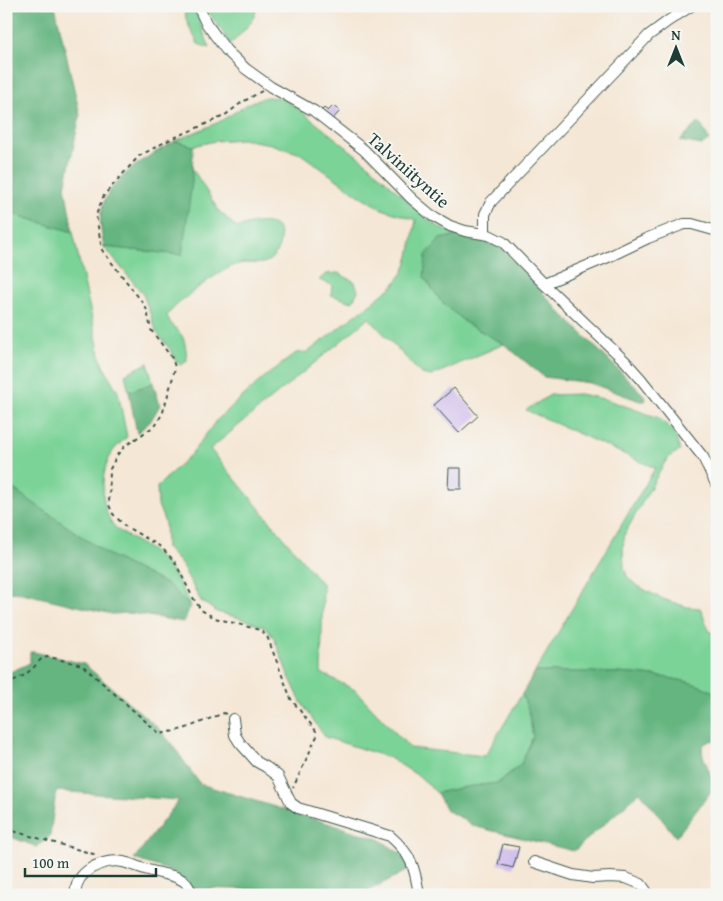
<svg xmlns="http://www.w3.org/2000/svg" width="723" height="901" font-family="'Gentium Book Plus',serif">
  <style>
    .green { fill: #7cd398; stroke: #4e8866 }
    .forest { fill: #65b580; stroke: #42795a }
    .building { fill: #ccb7ec }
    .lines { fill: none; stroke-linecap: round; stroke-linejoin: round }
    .minor-casing { stroke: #3f564c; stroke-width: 12 }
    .path { stroke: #3f564c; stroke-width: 2; stroke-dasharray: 4 4; stroke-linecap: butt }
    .minor { stroke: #fff; stroke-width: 10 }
    .labels { text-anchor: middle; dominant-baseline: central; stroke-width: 4; stroke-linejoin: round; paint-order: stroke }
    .street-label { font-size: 18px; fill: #1f3d34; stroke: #f6f6f2 }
  </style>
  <rect width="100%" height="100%" fill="#f6f6f2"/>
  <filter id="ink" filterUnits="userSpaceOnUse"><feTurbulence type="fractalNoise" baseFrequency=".02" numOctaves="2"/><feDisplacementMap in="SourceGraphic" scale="10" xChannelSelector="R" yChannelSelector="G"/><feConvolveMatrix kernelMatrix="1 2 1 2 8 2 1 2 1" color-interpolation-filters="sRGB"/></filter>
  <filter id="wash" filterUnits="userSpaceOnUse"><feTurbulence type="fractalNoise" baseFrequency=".0096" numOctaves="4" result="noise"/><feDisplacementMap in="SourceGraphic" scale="20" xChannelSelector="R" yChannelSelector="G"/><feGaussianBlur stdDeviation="1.12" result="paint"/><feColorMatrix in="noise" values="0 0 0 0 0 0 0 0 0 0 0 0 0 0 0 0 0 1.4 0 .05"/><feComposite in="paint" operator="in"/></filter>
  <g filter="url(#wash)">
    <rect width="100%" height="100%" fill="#f5e7d5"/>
    <!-- green -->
    <path class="green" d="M183 6H193L210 48 198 44 187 22Z
      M204 6H257C256 21 240 34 231 44Z
      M266 97 281 98 297 108 369 165 427 219 444 230 459 235 440 239V300L466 323 504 344 431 376 421 374 369 318 210 449 323 585 321 673 355 690 410 748 485 756 522 694 529 712 533 737 521 764 498 783 465 787 437 793 420 777 390 758 325 737 301 702 287 672 274 638 265 627 243 619 217 612 201 601 181 564 166 548 165 523 158 505 157 487 192 453 216 421 262 379 296 353 308 352 393 286 404 271 409 256 416 220 382 209 357 194 301 154 271 144 242 139 215 141 193 146 175 141 219 122 251 102Z
      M192 168 219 211 237 228C251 223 284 214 280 242 279 249 274 258 268 261 259 266 247 261 238 264 221 269 176 302 167 316 170 324 175 327 180 333 186 340 186 351 187 361L181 365 176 362 170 349 157 333 143 294 104 247 182 255Z
      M6 212 73 232 102 364 118 392 127 437C119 444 111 451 108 461 100 478 101 513 115 527 124 536 139 542 150 550 170 564 181 584 190 606L170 586 107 554 6 484Z
      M338 273 355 282 358 291 352 302 331 295 332 285 319 280 326 274Z
      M148 363 153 383 129 392 125 374Z
      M580 394 608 400 659 418 674 432 680 451 673 454 665 462 625 533 623 547 624 568 627 576 636 585 660 598 687 607 700 608 709 630 717 637V695C686 669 577 672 535 672L655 468 526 410 550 395Z"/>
    <!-- forest -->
    <path class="forest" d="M6 6H55L80 115 65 187 73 232 6 212Z
      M699 122 710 140 702 145 680 141 690 130Z
      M175 141 193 146 192 182 182 255 104 247C102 236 99 223 101 212 107 179 148 156 175 141Z
      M459 235 500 246 563 315 642 393 646 399 645 401H640L590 383 544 377 504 344 466 323 440 300 424 277 426 255 440 239Z
      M153 383 160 405 150 422 137 433 129 392Z
      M6 484 107 554 170 586 190 606 184 622 131 613 112 614 22 593 12 592 6 594Z
      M30 652H34L84 664 157 727 171 743 200 784 379 839 401 854 412 868 360 895H277L273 890 192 888 168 870 134 859 179 800 56 791 50 836 37 847 6 835V674L30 663Z
      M535 672C577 672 686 669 717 695V740C692 742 705 759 710 773 712 778 712 784 713 789L676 837 640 792 574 851 473 826 465 820 446 810 437 793 465 787 498 783 521 764 533 737 529 712 522 694Z"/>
    <g id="blocks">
      <!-- building -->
      <path class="building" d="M333 106 340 111 331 121 321 111 324 108 328 111Z
        M454 388 478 416 459 433 434 405Z
        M449 468H461V489H448Z
        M503 844 519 847 513 868 498 864Z"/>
    </g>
  </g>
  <g filter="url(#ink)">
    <use href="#blocks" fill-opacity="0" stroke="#3f564c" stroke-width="1"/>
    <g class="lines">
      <defs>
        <path id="minor" d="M198 6 206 23 226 50 246 69 271 87 314 111 364 150 412 199 431 215 450 226 465 231 489 235 503 242 544 284 625 361 641 379 703 457 717 486
          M485 234V214L491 202 649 35 668 21 691 6
          M544 284 606 258 648 238 684 224H692L717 231
          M233 719 235 735 240 743 257 762 266 767 278 776 291 803 298 808 390 836C411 854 415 867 419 895
          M534 862 573 875 593 878 610 877 626 878 641 884 649 895
          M76 895C73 872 103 858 123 862 132 864 142 869 152 871 162 874 177 875 185 882 188 885 191 891 193 895"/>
      </defs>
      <!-- minor casing -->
      <use href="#minor" class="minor-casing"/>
      <!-- path -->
      <path class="path" d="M6 11 7 6
        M262 91 241 103 224 116 167 141 139 156 104 195 96 215 102 250 143 303 147 310 151 330 172 358 175 367 173 377 163 412 156 425 125 446 117 455 110 469 109 505 113 514 125 526 161 547 175 562 192 596 201 610 215 618 260 630 267 636 291 699 316 731 317 736 293 788
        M6 684 25 675 35 666 42 658 49 657 82 665 160 734 184 729 224 713 227 715
        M6 829 97 855"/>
      <!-- minor -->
      <use href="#minor" class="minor"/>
    </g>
  </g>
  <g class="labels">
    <!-- street labels -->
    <g class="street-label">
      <text transform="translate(409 170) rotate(42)">Talviniityntie</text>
    </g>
  </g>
  <!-- margin -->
  <rect width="723" height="901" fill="none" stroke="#f6f6f2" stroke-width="25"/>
  <!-- north arrow -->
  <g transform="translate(676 48)" stroke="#f6f6f2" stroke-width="4" paint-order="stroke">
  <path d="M0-4L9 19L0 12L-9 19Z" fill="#1f3d34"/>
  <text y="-8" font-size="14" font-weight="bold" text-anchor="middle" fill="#1f3d34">N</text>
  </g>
  <!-- scale -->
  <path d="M25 868v8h131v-8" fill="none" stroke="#1f3d34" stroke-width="2.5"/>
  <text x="32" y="868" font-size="15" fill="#1f3d34" stroke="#f6f6f2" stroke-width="4" paint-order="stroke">100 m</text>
</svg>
